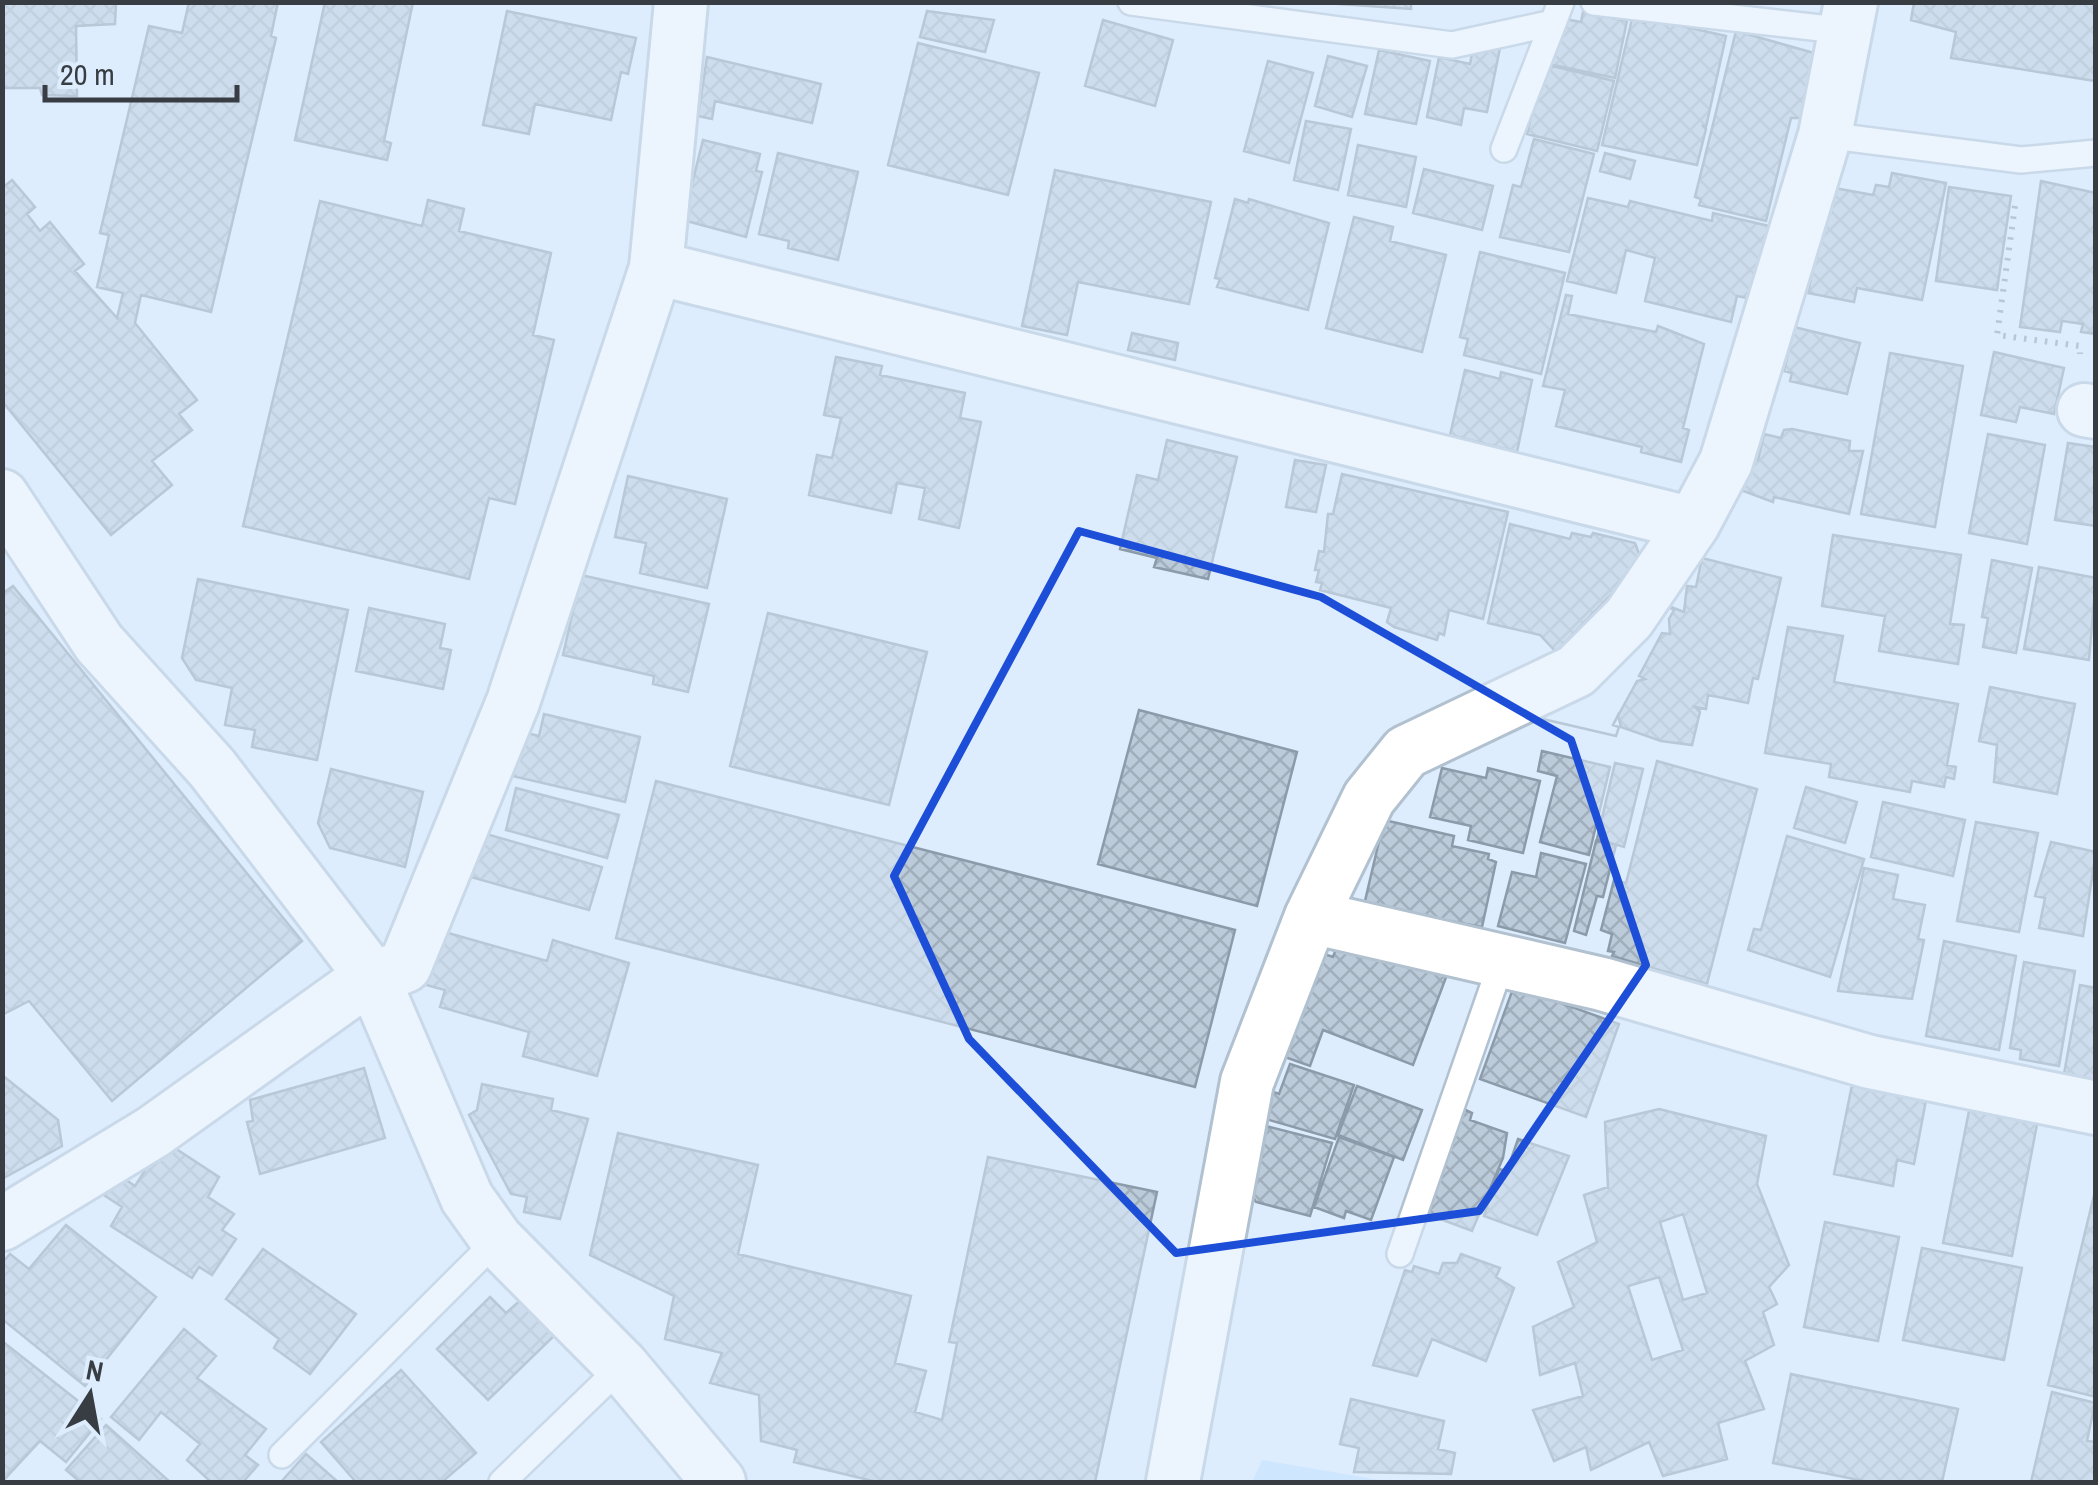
<svg xmlns="http://www.w3.org/2000/svg" width="2098" height="1485" font-family="'Archivo Narrow',sans-serif">
  <style>
    .green { fill: #bedfff }
    .building { fill: url(#building-cross-hatch); stroke: #8c9ba9; stroke-width: 2.5; fill-rule: evenodd }
    .lines { fill: none; stroke-linecap: round; stroke-linejoin: round }
    .service-casing { stroke: #b1c1d0; stroke-width: 30 }
    .minor-casing { stroke: #b1c1d0; stroke-width: 58 }
    .path { stroke: #8d98a4; stroke-width: 6; stroke-dasharray: 2.5 8; stroke-linecap: butt }
    .service { stroke: #fff; stroke-width: 25 }
    .minor { stroke: #fff; stroke-width: 52 }
    .marked { fill: none; stroke: #1d4ed8; stroke-width: 8; stroke-linejoin: round }
  </style>
  <defs>
    <pattern id="building-cross-hatch" width="8" height="8" patternUnits="userSpaceOnUse" patternTransform="scale(2.5)"><rect width="8" height="8" fill="#bbcbda"/><path d="M0 0l8 8M0 8l8-8" fill="none" stroke="#a1afbc"/></pattern>
  </defs>
  <rect width="100%" height="100%" fill="#ddedfd"/>
  <!-- green -->
  <path class="green" d="M1262 1460 1391 1482H1252Z"/>
  <!-- building -->
  <path class="building" d="M2 2H116L115 24 76 26 77 96 42 95 40 88H2Z
    M189 2H278L271 36 276 38 211 312 141 295 135 323 197 400 179 414 192 430 152 461 172 485 111 535 2 401V188L12 180 35 207 27 214 40 231 50 222 84 264 75 271 117 318 123 293 97 287 109 235 100 233 149 26 182 33Z
    M325 2H413L384 141 391 143 387 160 295 140Z
    M1310 2H1411V9Z
    M1914 2H2096L2095 81 1951 58 1956 32 1911 20Z
    M507 11 636 38 628 74 621 72 611 120 535 104 529 134 483 125Z
    M927 11 994 20 985 52 920 37Z
    M1583 12 1627 21 1615 78 1549 64 1559 18 1581 22Z
    M1646 18 1726 36 1706 127 1702 125 1706 129 1697 165 1602 145 1632 19 1645 23Z
    M1103 20 1173 40 1155 106 1085 86Z
    M1736 31 1814 53 1804 118H1791L1766 221 1699 205 1701 199 1695 197Z
    M918 43 1039 73 1008 195 888 165Z
    M1474 43 1500 48 1487 112 1464 108 1461 125 1427 117 1439 57 1470 64Z
    M1379 50 1430 61 1416 124 1365 114Z
    M1328 56 1367 66 1352 117 1315 106Z
    M707 57 821 84 812 123 715 101 712 119 698 116Z
    M1268 61 1313 73 1289 163 1244 151Z
    M1544 64 1614 81 1597 151 1527 134Z
    M1306 121 1351 129 1338 190 1294 180Z
    M1534 139 1594 154 1569 252 1500 237 1513 185 1521 187Z
    M703 140 760 154 756 171 762 172 746 237 683 220Z
    M1358 145 1416 157 1406 207 1348 195Z
    M778 153 858 172 838 260 788 248 789 241 759 234Z
    M1605 153 1635 161 1630 179 1600 171Z
    M1424 169 1493 186 1482 230 1413 213Z
    M1055 170 1211 202 1189 304 1078 282 1067 335 1022 326Z
    M1892 173 1946 183 1922 300 1857 288 1854 302 1808 293 1829 187 1873 195 1876 185 1889 187Z
    M2041 181 2096 193V334L2081 332 2083 324 2062 321 2060 332 2020 327Z
    M1949 187 2011 196 1997 290 1936 281Z
    M1588 198 1628 207 1630 201 1712 221 1713 213 1769 226 1752 299 1737 296 1731 322 1645 301 1655 258 1626 250 1616 293 1567 281Z
    M1235 199 1248 203 1249 199 1329 223 1308 310 1217 287 1220 279 1215 278Z
    M428 200 464 209 459 231 551 253 533 335 554 340 515 504 489 498 469 579 243 526 320 201 422 226Z
    M1354 217 1393 227 1390 241 1446 255 1422 352 1326 328Z
    M1480 252 1565 273 1541 374 1464 355 1468 339 1460 337Z
    M1566 295 1572 296 1568 314 1656 332 1658 326 1704 344 1683 428 1689 430 1681 462 1641 452 1642 447 1556 426 1565 390 1543 386Z
    M1794 327 1860 343 1847 394 1790 381 1792 373 1784 371Z
    M1132 333 1178 343 1175 360 1128 350Z
    M1994 352 2064 368 2054 414 2020 407 2016 422 1981 415Z
    M1890 353 1963 366 1935 527 1861 514Z
    M836 357 882 366 880 375 965 393 960 418 981 422 959 528 919 519 925 488 897 483 891 513 809 495 817 455 832 458 841 418 824 415Z
    M1465 370 1500 379 1501 372 1532 380 1517 452 1450 435Z
    M1792 429 1850 441 1849 451H1863L1849 514 1774 497 1773 502 1738 489 1746 457 1758 460 1764 434 1781 438 1784 430Z
    M1988 434 2045 445 2027 544 1969 533Z
    M1167 440 1237 457 1208 579 1154 567 1157 558 1120 549 1137 475 1158 480Z
    M2068 443 2096 447V526L2055 520Z
    M1295 460 1326 465 1316 512 1286 507Z
    M1342 474 1508 512 1483 619 1449 610 1444 635 1439 633 1437 640 1394 627 1387 622 1391 608 1320 590 1322 583 1316 582 1319 570H1315L1319 551 1324 552 1328 514H1333Z
    M628 476 727 499 707 588 640 573 646 543 615 537Z
    M1510 524 1570 539 1572 533 1591 537 1593 533 1635 543 1642 562 1556 652 1540 635 1488 623Z
    M1833 535 1961 555 1950 624 1964 625 1958 664 1879 651 1885 616 1822 606Z
    M1702 558 1781 578 1758 679 1753 678 1748 703 1708 695 1706 709 1695 707 1700 712 1692 745 1661 741 1621 727 1618 715 1613 725 1619 727 1616 736 1530 716 1658 602 1684 612 1687 586 1696 587Z
    M1992 560 2032 568 2016 653 1983 647 1988 618 1982 617Z
    M2039 567 2096 578 2089 660 2024 649Z
    M581 575 709 604 688 692 653 684 654 676 563 655Z
    M198 579 348 610 317 760 252 747 255 730 225 725 232 688 196 680 182 658Z
    M13 586 302 941 112 1101 29 1001 2 1015V594Z
    M1658 602 1674 610 1669 619 1670 634 1662 633 1639 676 1645 679 1637 681 1613 725 1619 727 1616 736 1530 716Z
    M369 608 445 624 440 648 451 650 443 689 356 671Z
    M768 613 927 652 889 805 730 766Z
    M1788 627 1843 636 1834 682 1958 704 1947 765 1956 767 1954 779 1946 777 1944 787 1912 781 1910 792 1829 777 1831 764 1765 753Z
    M1990 687 2075 704 2057 794 1994 782 1997 745 1979 741Z
    M1139 710 1297 752 1257 906 1098 864Z
    M544 714 640 737 625 802 504 774 514 730 539 736Z
    M1542 751 1610 767 1589 855 1540 842 1557 776 1538 771Z
    M1657 761 1757 789 1707 984 1612 956 1614 952 1608 951 1612 934 1601 930 1614 880 1626 883Z
    M1615 763 1643 769 1624 847 1597 839Z
    M1442 768 1486 778 1488 768 1540 781 1523 853 1468 840 1471 826 1430 817Z
    M331 769 423 792 405 867 330 848 318 823Z
    M656 781 1235 930 1195 1087 616 938Z
    M1806 787 1857 802 1845 843 1794 828Z
    M516 788 619 815 607 858 506 830Z
    M1883 802 1965 820 1953 876 1871 857Z
    M1384 820 1454 836 1452 846 1489 854 1488 859 1496 862 1482 927 1369 906 1365 901Z
    M1976 822 2038 833 2019 932 1957 921Z
    M479 832 602 867 589 910 467 876Z
    M1787 836 1864 859 1830 977 1748 950 1754 929 1761 930Z
    M1596 841 1616 845 1603 897 1597 896 1586 935 1574 931Z
    M2051 842 2096 852 2083 936 2039 928 2045 898 2035 896Z
    M1541 853 1586 864 1565 943 1498 926 1512 872 1536 877Z
    M1864 868 1898 875 1893 899 1925 905 1918 939 1924 940 1912 999 1838 991Z
    M427 927 547 961 553 940 629 963 597 1076 523 1056 529 1032 440 1007 445 990 412 981Z
    M1339 941 1448 972 1413 1065 1323 1030 1310 1066 1282 1056 1321 953 1333 957Z
    M1944 941 2016 956 1999 1050 1926 1036Z
    M2024 962 2075 971 2059 1066 2020 1059 2021 1050 2010 1048Z
    M2080 985 2096 988V1080L2064 1074Z
    M1514 986 1619 1024 1586 1117 1480 1079Z
    M1290 1064 1354 1085 1335 1139 1259 1117 1268 1090 1279 1094Z
    M364 1068 385 1138 260 1174 247 1122 253 1121 250 1100Z
    M2 1075 58 1120 62 1146 2 1179Z
    M1853 1080 1927 1095 1914 1164 1897 1160 1893 1186 1834 1174Z
    M482 1084 553 1099 551 1110 588 1119 560 1219 524 1212 527 1197 511 1194 469 1115 477 1110Z
    M1357 1086 1422 1110 1403 1160 1338 1135Z
    M1457 1106 1472 1113 1470 1120 1507 1133 1503 1158 1472 1231 1424 1213Z
    M1970 1106 2038 1119 2012 1256 1943 1243Z
    M1659 1109 1766 1136 1757 1184 1789 1265 1769 1287 1777 1304 1763 1312 1774 1345 1745 1361 1764 1409 1718 1423 1727 1459 1663 1476 1649 1442 1591 1470 1586 1447 1554 1461 1533 1410 1583 1396 1575 1363 1540 1375 1533 1327 1574 1307 1558 1262 1597 1242 1584 1195 1608 1187 1605 1122ZM1683 1214 1707 1293 1683 1300 1660 1222ZM1659 1277 1683 1350 1652 1360 1628 1286Z
    M1262 1125 1332 1143 1310 1216 1256 1202 1246 1187Z
    M618 1133 758 1165 738 1254 911 1296 895 1363 926 1371 915 1412 942 1420 957 1343 949 1342 988 1157 1157 1192 1095 1482H877L794 1462 797 1450 761 1441 759 1395 710 1383 722 1353 665 1339 674 1296 590 1255Z
    M1339 1137 1394 1157 1371 1220 1346 1211 1344 1218 1314 1207Z
    M1518 1139 1569 1156 1537 1235 1484 1216 1499 1169 1507 1171Z
    M164 1141 219 1177 208 1197 234 1214 222 1230 236 1239 212 1275 199 1267 192 1278 111 1226 122 1207 99 1192 113 1171 135 1186Z
    M2096 1187V1397L2048 1385Z
    M1825 1222 1899 1237 1878 1341 1804 1327Z
    M66 1225 156 1297 85 1386 2 1319V1263L10 1254 29 1269Z
    M1922 1248 2022 1268 2004 1360 1903 1340Z
    M263 1249 356 1314 310 1374 274 1348 279 1339 226 1299Z
    M1461 1254 1500 1268 1496 1277 1514 1288 1486 1361 1432 1339 1417 1376 1373 1365 1405 1270 1412 1272 1414 1266 1439 1274 1443 1263H1457Z
    M490 1297 506 1313 523 1298 557 1333 488 1400 437 1349Z
    M184 1329 216 1356 197 1378 266 1429 245 1455 258 1465 243 1482H211L187 1460 200 1444 161 1412 139 1440 111 1417Z
    M2 1341 101 1419 66 1462 40 1441 2 1482Z
    M401 1370 476 1453 442 1482H356L321 1442Z
    M1791 1374 1958 1409 1942 1482H1869L1773 1463Z
    M2052 1392 2095 1403 2087 1441 2096 1442V1482H2031Z
    M1351 1399 1444 1421 1438 1449 1455 1453 1451 1474 1354 1472 1359 1448 1340 1444Z
    M106 1425 170 1482H80L66 1470Z
    M306 1454 338 1482H281Z"/>
  <g class="lines">
    <defs>
      <path id="service" d="M1131 2 1452 45 1553 23 1561 2
        M1594 2 1847 31
        M1825 135 2021 160 2096 153
        M1504 149 1553 23
        M1400 1254 1502 961
        M282 1455 497 1240
        M502 1482 622 1366"/>
      <path id="minor" d="M656 268 1693 524
        M2084 410 2096 412
        M2 496 99 643 212 768 373 978 467 1198 497 1240 622 1366 719 1482
        M1311 917 1602 984 1870 1062 2096 1108
        M2 1224 153 1132 360 984 405 966 513 702 656 268 681 2
        M1173 1482 1247 1082 1311 917 1369 798 1406 752 1576 671 1629 618 1693 524 1726 462 1825 135 1851 2"/>
    </defs>
    <!-- service casing -->
    <use href="#service" class="service-casing"/>
    <!-- minor casing -->
    <use href="#minor" class="minor-casing"/>
    <!-- path -->
    <path class="path" d="M2015 206 1997 335 2080 346V354"/>
    <!-- service -->
    <use href="#service" class="service"/>
    <!-- minor -->
    <use href="#minor" class="minor"/>
  </g>
  <!-- marked area -->
  <path d="M0 0H2098V1485H0ZM1079 531 1321 597 1571 740 1646 965 1479 1211 1176 1253 969 1039 894 876Z" fill="#ddedfd" fill-opacity=".55" fill-rule="evenodd"/>
  <path class="marked" d="M1079 531 1321 597 1571 740 1646 965 1479 1211 1176 1253 969 1039 894 876Z"/>
  <!-- border -->
  <rect width="2098" height="1485" fill="none" stroke="#373d43" stroke-width="10"/>
  <!-- north arrow -->
  <g transform="translate(90 1395) rotate(11)" stroke="#ddedfd" stroke-width="8" paint-order="stroke">
  <path d="M0-8L18 38L0 25L-18 38Z" fill="#373d43"/>
  <text y="-15" font-size="28" font-weight="bold" text-anchor="middle" fill="#373d43">N</text>
  </g>
  <!-- scale -->
  <path d="M45 85v15h192v-15" fill="none" stroke="#373d43" stroke-width="5"/>
  <text x="60" y="85" font-size="30" fill="#373d43" stroke="#ddedfd" stroke-width="8" paint-order="stroke">20 m</text>
</svg>
